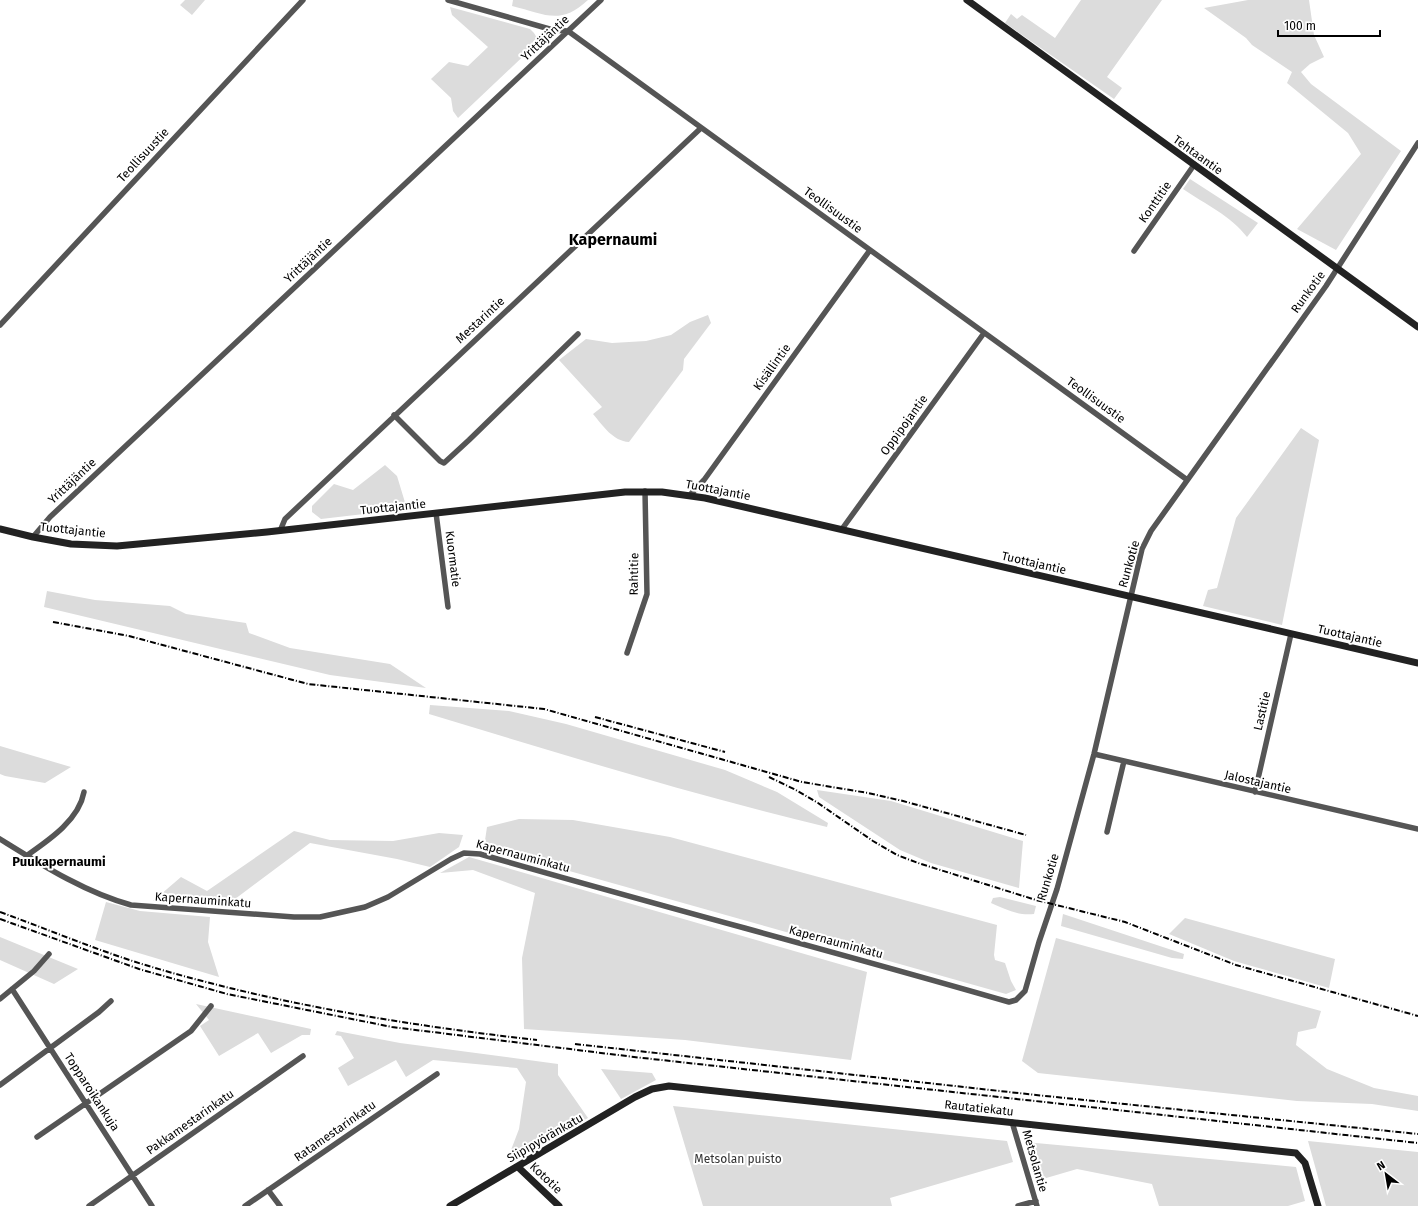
<svg xmlns="http://www.w3.org/2000/svg" width="1418" height="1206" font-family="'Fira Sans',sans-serif">
  <style>
    .green { fill: #dcdcdc }
    .lines { fill: none; stroke-linecap: round; stroke-linejoin: round }
    .street { stroke: #555; stroke-width: 5.5 }
    .secondary { stroke: #222; stroke-width: 7 }
    .rail { stroke: #000; stroke-width: 2; stroke-dasharray: 6 2 1 2; stroke-linecap: butt }
    .labels { text-anchor: middle; dominant-baseline: central; stroke-width: 4; stroke-linejoin: round; paint-order: stroke }
    .street-label { font-size: 12px; fill: #000; stroke: #fff }
    .park-label { font-size: 12px; fill: #333; stroke: #fff }
    .neighbourhood-label { font-size: 13px; font-weight: bold; fill: #000; stroke: #fff }
    .district-label { font-size: 16px; font-weight: bold; fill: #000; stroke: #fff }
  </style>
  <rect width="100%" height="100%" fill="#fff"/>
  <!-- green -->
  <path class="green" d="M185 0H205L192 15 180 5Z
    M513 0H588C560 26 545 14 512 6Z
    M1081 0H1162L1107 77 1122 88 1114 99 1005 23 1011 14 1017 19 1022 15 1055 38Z
    M1248 0H1309L1314 35 1324 57 1310 64 1301 72 1311 84 1401 151 1336 250 1297 229 1361 154 1348 133 1287 83 1292 72 1252 45 1246 38 1204 8Z
    M450 7 530 29 534 33 537 38 534 46 458 118 453 111 451 98 431 79 449 62 468 66 488 47 452 15Z
    M1190 179 1258 223 1247 237C1231 216 1205 204 1183 189Z
    M708 315 711 323 684 359 683 370 629 442C613 441 603 426 593 414L602 407 559 360 586 339 612 343 646 341 671 335 690 322Z
    M1301 428 1319 440 1282 625 1203 606 1208 590 1217 588 1236 518Z
    M385 465 397 476 407 509 321 519 312 512V506L334 484 353 490Z
    M47 591 95 600 170 606 186 614 246 623 249 633 290 648 390 664 426 688 330 675 44 607Z
    M430 705 509 711 566 724 725 770 777 792 828 823 827 827C693 795 561 754 429 714Z
    M0 746 71 767 45 783 5 776 0 774Z
    M817 790 891 801 1023 841 1019 888 931 863 900 850 819 797Z
    M519 819 573 820 670 837 997 925 994 955 995 960 1005 963 1011 981 1016 990 1006 994 484 847 487 827Z
    M294 831 330 840 393 841 439 833 463 835 459 847 430 867 397 859 310 843 227 905 153 901 181 877 207 891Z
    M469 857 867 972 851 1060 685 1040 524 1029 522 958 535 893 473 870 440 873Z
    M1000 897 1036 906 1034 914C1018 916 1005 909 991 903L993 898Z
    M106 902 140 911 210 917 208 942 219 977 95 940Z
    M1063 914 1184 954 1183 959 1172 958 1061 926Z
    M1185 918 1335 959 1329 988 1234 961 1169 934Z
    M0 937 78 969 54 984 0 960Z
    M1056 938 1321 1011 1316 1028 1298 1032 1296 1045 1327 1069 1374 1088 1418 1096V1111L1372 1104 1297 1101 1038 1073 1022 1061Z
    M196 1004 311 1029 310 1035H302L271 1053 258 1033 219 1056 200 1026 209 1020Z
    M337 1031 400 1043 558 1064V1075L588 1118 516 1157 511 1150 519 1129 526 1082 517 1068 433 1060 406 1077 396 1060 348 1086 338 1068 354 1058 341 1036 335 1035Z
    M601 1069 652 1073 656 1080 621 1099Z
    M673 1106 1007 1141 1013 1162 890 1198 892 1206H703Z
    M1308 1141 1418 1152V1206H1326Z
    M1025 1142 1296 1167 1305 1201 1288 1206H1159L1152 1184 1077 1169 1036 1181Z"/>
  <g class="lines">
    <!-- street -->
    <path class="street" d="M448 0 553 30 568 31 1186 479
      M1134 251 1194 165
      M0 325 303 0
      M394 415 440 461 444 463 469 440 578 334
      M690 495 704 480 870 250
      M436 513 448 607
      M842 529 984 333
      M280 531 285 519 701 128
      M33 537 50 517 601 0
      M627 653 647 594 645 491
      M1094 754 1418 829
      M1255 792 1291 634
      M1107 832 1124 761
      M0 839C42 865 84 892 131 905L294 917H320L365 907 388 897 451 859 464 853 480 854C656 905 833 951 1009 1002L1016 1000 1025 991 1039 942 1057 889 1094 754 1142 549 1151 531 1326 286 1418 143
      M26 856C49 840 79 820 84 792
      M12 989 152 1206
      M0 999 34 971 49 954
      M0 1085 99 1012 111 1001
      M1012 1122 1037 1206
      M37 1137 191 1031 211 1006
      M268 1190 280 1206
      M89 1206 303 1056
      M245 1206 437 1074
      M1018 1206 1036 1201"/>
    <!-- secondary -->
    <path class="secondary" d="M967 0 1418 327
      M0 529 33 537 71 544 117 546 267 532 625 492H662L705 498 1418 663
      M518 1167 559 1206
      M450 1206 635 1097 652 1089 669 1086 1296 1153 1305 1163 1318 1206"/>
    <!-- rail -->
    <path class="rail" d="M53 622 129 636 308 684 544 709 802 782 868 793 903 801 1026 835
      M595 717 725 752
      M769 777 796 790 818 803 873 841 897 855 918 863 1036 900 1125 922 1236 965 1418 1016
      M0 912C47 929 94 949 142 964 270 1003 404 1025 537 1040
      M0 919 139 969 227 994 392 1027 634 1057 1418 1143
      M575 1044 1036 1095 1418 1134"/>
  </g>
  <g class="labels">
    <!-- street labels -->
    <g class="street-label">
      <text transform="translate(545 38) rotate(-43)">Yrittäjäntie</text>
      <text transform="translate(143 155) rotate(-47)">Teollisuustie</text>
      <text transform="translate(1198 155) rotate(36)">Tehtaantie</text>
      <text transform="translate(1155 202) rotate(-55)">Konttitie</text>
      <text transform="translate(833 210) rotate(36)">Teollisuustie</text>
      <text transform="translate(308 260) rotate(-43)">Yrittäjäntie</text>
      <text transform="translate(1308 292) rotate(-54)">Runkotie</text>
      <text transform="translate(480 320) rotate(-43)">Mestarintie</text>
      <text transform="translate(772 367) rotate(-54)">Kisällintie</text>
      <text transform="translate(1096 400) rotate(36)">Teollisuustie</text>
      <text transform="translate(904 425) rotate(-54)">Oppipojantie</text>
      <text transform="translate(72 481) rotate(-43)">Yrittäjäntie</text>
      <text transform="translate(718 490) rotate(11)">Tuottajantie</text>
      <text transform="translate(393 507) rotate(-6)">Tuottajantie</text>
      <text transform="translate(73 530) rotate(6)">Tuottajantie</text>
      <text transform="translate(453 559) rotate(83)">Kuormatie</text>
      <text transform="translate(1034 563) rotate(13)">Tuottajantie</text>
      <text transform="translate(1129 564) rotate(-74)">Runkotie</text>
      <text transform="translate(634 574) rotate(-89)">Rahtitie</text>
      <text transform="translate(1350 636) rotate(13)">Tuottajantie</text>
      <text transform="translate(1262 711) rotate(-77)">Lastitie</text>
      <text transform="translate(1258 782) rotate(13)">Jalostajantie</text>
      <text transform="translate(523 856) rotate(15)">Kapernauminkatu</text>
      <text transform="translate(1048 877) rotate(-73)">Runkotie</text>
      <text transform="translate(203 900) rotate(4)">Kapernauminkatu</text>
      <text transform="translate(836 942) rotate(15)">Kapernauminkatu</text>
      <text transform="translate(92 1092) rotate(57)">Topparoikankuja</text>
      <text transform="translate(979 1108) rotate(6)">Rautatiekatu</text>
      <text transform="translate(190 1122) rotate(-35)">Pakkamestarinkatu</text>
      <text transform="translate(335 1131) rotate(-35)">Ratamestarinkatu</text>
      <text transform="translate(545 1138) rotate(-30)">Siipipyöränkatu</text>
      <text transform="translate(1035 1161) rotate(74)">Metsolantie</text>
      <text transform="translate(546 1178) rotate(43)">Kototie</text>
    </g>
    <!-- park labels -->
    <g class="park-label">
      <text x="738" y="1159">Metsolan puisto</text>
    </g>
    <!-- neighbourhood labels -->
    <g class="neighbourhood-label">
      <text x="59" y="861">Puukapernaumi</text>
    </g>
    <!-- district labels -->
    <g class="district-label">
      <text x="613" y="239">Kapernaumi</text>
    </g>
  </g>
  <!-- north arrow -->
  <g transform="translate(1386 1174) rotate(329)" stroke="#ffffff" stroke-width="3" paint-order="stroke">
  <path d="M0-3L7 15L0 10L-7 15Z" fill="#000000"/>
  <text y="-6" font-size="11" font-weight="bold" text-anchor="middle" fill="#000000">N</text>
  </g>
  <!-- scale -->
  <path d="M1278 30v6h102v-6" fill="none" stroke="#000000" stroke-width="2"/>
  <text x="1284" y="30" font-size="12" fill="#000000" stroke="#ffffff" stroke-width="3" paint-order="stroke">100 m</text>
</svg>
